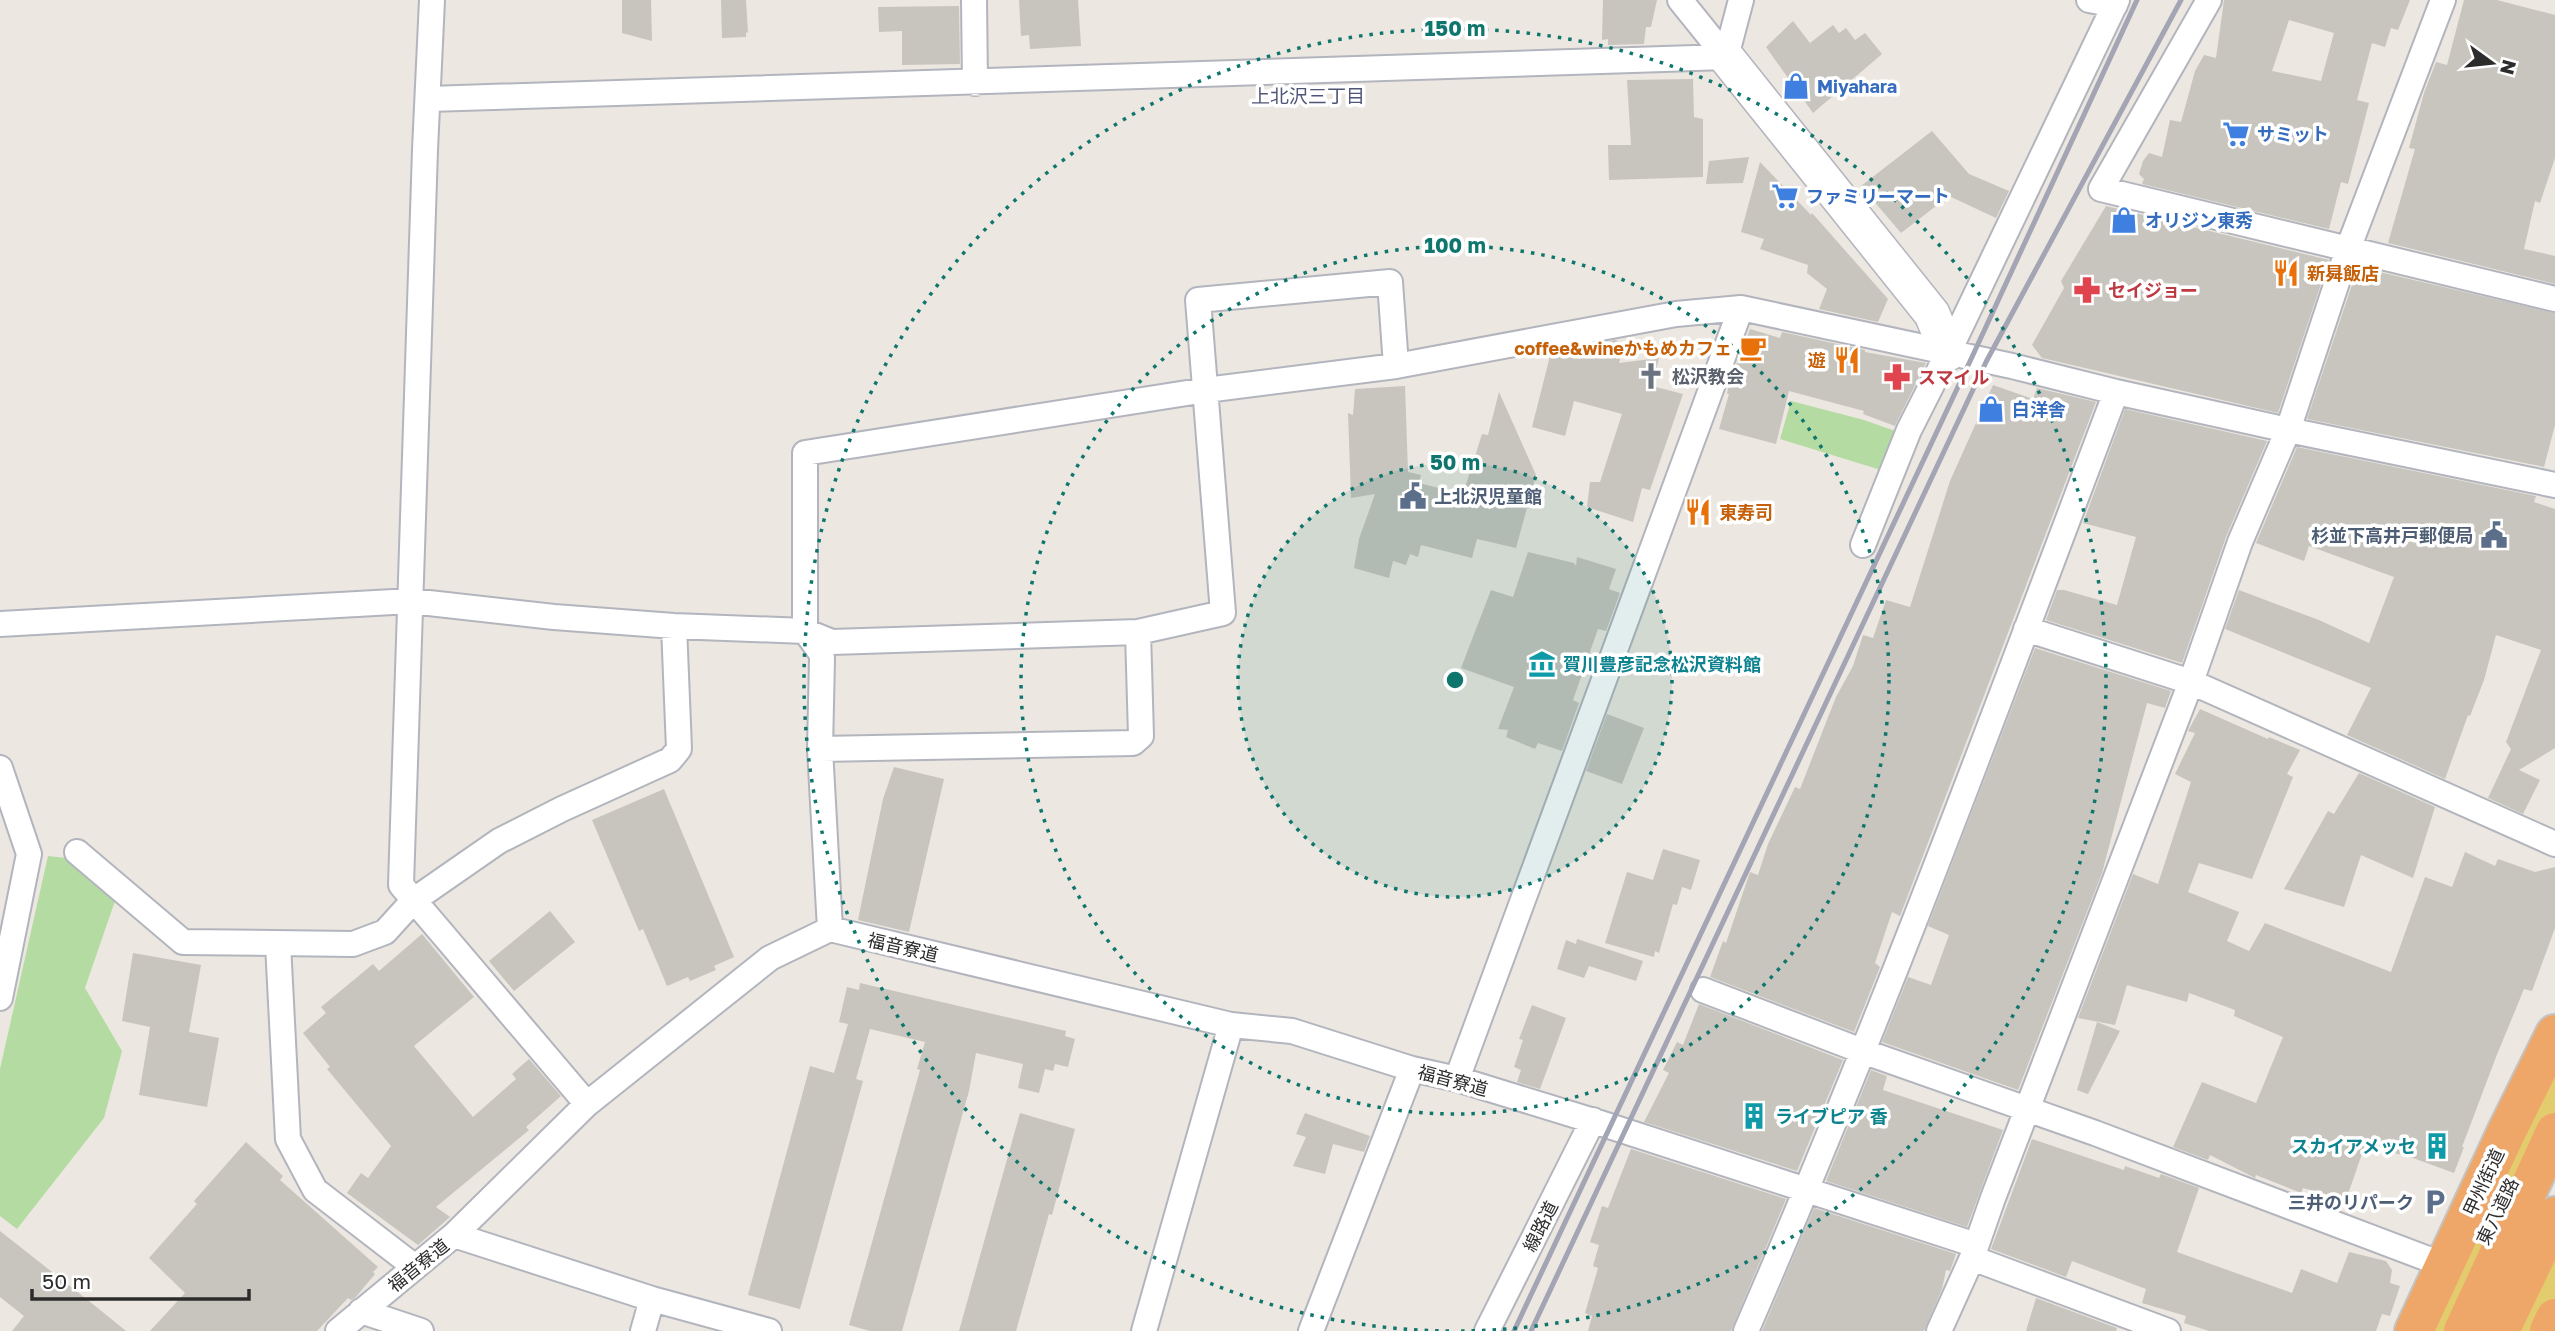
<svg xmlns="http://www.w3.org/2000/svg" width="2555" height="1331" font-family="'Golos Text','Noto Sans JP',sans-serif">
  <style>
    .green { fill: #b4dca2 }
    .building { fill: #c8c5be; fill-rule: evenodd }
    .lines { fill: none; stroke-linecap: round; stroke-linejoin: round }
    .street-casing { stroke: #b3b5be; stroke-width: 28 }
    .secondary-casing { stroke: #b3b5be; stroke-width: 38 }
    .primary-casing { stroke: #c4c4c4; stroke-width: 42 }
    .highway-casing { stroke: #c4c4c4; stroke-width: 42 }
    .street { stroke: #fff; stroke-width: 24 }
    .secondary { stroke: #fff; stroke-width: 35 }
    .primary { stroke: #e2cc6e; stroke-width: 38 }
    .highway { stroke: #eea769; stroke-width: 38 }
    .rail { stroke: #a3a4b4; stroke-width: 5 }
    .ring { fill: none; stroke: #0f766e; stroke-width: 3.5; stroke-dasharray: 3.5 7 }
    .labels { text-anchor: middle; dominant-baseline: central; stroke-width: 7; stroke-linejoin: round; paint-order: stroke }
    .shop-label { font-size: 18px; font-weight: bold; fill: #366cbe; stroke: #fff; text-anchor: start }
    .food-label { font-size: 18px; font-weight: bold; fill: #c56008; stroke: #fff; text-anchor: start }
    .health-label { font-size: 18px; font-weight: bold; fill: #be3a42; stroke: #fff; text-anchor: start }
    .worship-label { font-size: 18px; font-weight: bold; fill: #5b616d; stroke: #fff; text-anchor: start }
    .service-label { font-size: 18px; font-weight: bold; fill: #4e5e75; stroke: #fff; text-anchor: end }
    .culture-label { font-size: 18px; font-weight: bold; fill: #0d838f; stroke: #fff; text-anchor: start }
    .street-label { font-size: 18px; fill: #2c2c2c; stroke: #fff }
    .neighbourhood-label { font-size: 19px; fill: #505678; stroke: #fff }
    .centre { fill: #0f766e; stroke: #fff; stroke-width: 3.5 }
    .ring-label { font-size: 21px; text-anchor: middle; font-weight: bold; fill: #0f766e; stroke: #fff; stroke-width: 7; stroke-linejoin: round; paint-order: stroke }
  </style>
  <rect width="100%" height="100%" fill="#ece7e0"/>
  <!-- green -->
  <path class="green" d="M1791 401 1864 420 1898 432 1884 471 1780 439Z
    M48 856 67 858 116 898 85 988 122 1051 104 1118 17 1229 0 1216V1069Z"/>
  <!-- building -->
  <path class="building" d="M622 0H651L652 41 622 33Z
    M721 0H746L748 33 746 32V37L722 38Z
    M1019 0H1078L1081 46 1030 49 1029 35 1021 36Z
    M1603 0H1657L1651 27H1646L1644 44 1608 45V39L1602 40Z
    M2224 0H2410L2398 30 2391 28 2385 47 2372 43 2357 100 2369 103 2348 184 2341 182 2329 229 2142 184 2144 179 2139 174 2143 161 2149 153 2162 157 2170 120 2181 122 2195 71 2204 55 2216 58ZM2289 20 2334 33 2321 81 2272 71Z
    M2464 0H2497L2555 15V158L2540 203 2535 201 2524 249 2555 256V284L2388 243 2415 149 2409 148 2424 93 2436 62 2447 65Z
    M959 6 960 64 902 65V31L879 32 878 7Z
    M1793 21 1810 43 1833 25 1839 33 1846 28 1855 40 1865 33 1882 54 1813 113 1766 47Z
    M1693 79 1694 117 1703 119V177L1609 180 1608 145H1631L1627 80Z
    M1932 131 1969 174 2009 191 1996 218 1949 196 1901 233 1861 186Z
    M1749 157 1743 183 1706 184 1709 161Z
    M1760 162 1811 215 1812 213 1888 299 1878 322 1819 309 1827 289 1807 273 1808 265 1760 249 1764 239 1741 232Z
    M2106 206 2329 260 2278 413 2042 358 2032 345 2064 288 2061 281Z
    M2358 267 2555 313V425L2544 467 2307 419Z
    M1750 329 1780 338 1782 332 1865 350V352L1926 363 1895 426 1863 414 1864 411 1789 391 1776 444 1719 429 1729 394H1727L1729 383Z
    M1615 340 1625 343 1619 363 1659 358 1652 386 1683 394 1650 490 1642 488 1633 522 1587 507 1590 482H1600L1622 414 1574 401 1565 436 1532 427 1551 352 1561 350 1592 358 1596 344Z
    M1993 385 2033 399 2037 388 2096 402 1900 916 1892 912 1875 963 1880 967 1854 1032 1710 977 1723 941 1726 943 1750 872 1758 875 1768 844 1795 787 1800 789 1836 697 1853 666 1863 635 1873 638 1886 600 1910 607 1950 481Z
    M1405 386 1408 472 1421 475 1419 483 1463 494 1482 434 1488 435 1499 392 1536 475 1516 548 1477 539 1472 558 1421 545 1418 557 1410 554 1406 565 1393 561 1389 578 1354 568 1359 539 1375 494 1351 498 1348 413 1353 415 1355 389Z
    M2125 409 2267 441 2226 537 2182 663 2046 620 2057 590H2064L2117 605 2136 537 2083 523Z
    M2297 447 2536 496 2534 502 2555 509V748L2519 770 2540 780 2523 814 2488 798 2511 749 2506 742 2541 650 2496 635 2484 680 2470 716 2468 715 2445 779 2347 735 2371 688 2225 629 2239 590 2319 620 2369 643 2394 577 2309 546 2304 561 2256 543Z
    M1528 552 1574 563 1576 566 1577 557 1616 569 1609 589 1620 593 1606 631 1598 629 1573 700 1579 703 1562 751 1538 743 1535 749 1506 737 1508 730 1498 729 1514 687 1461 668 1491 590 1513 597Z
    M2035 648 2171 691 2165 708 2147 703 2102 873 2018 1090 1882 1042 1908 977 1931 985 1949 935 1928 926Z
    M2200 709 2268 739 2269 737 2300 750 2287 774 2293 777 2252 879 2199 863 2188 892 2239 912 2227 941 2249 951 2265 923 2391 972 2425 877 2452 887 2465 852 2495 866 2498 859 2535 872 2555 867V928L2532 991 2524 989 2496 1057 2462 1147H2464L2454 1173 2413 1158 2365 1145 2346 1200 2303 1188 2301 1193 2256 1175 2255 1178 2210 1155 2208 1160 2173 1147 2202 1082 2256 1103 2283 1037 2234 1016 2235 1010 2189 993 2187 1002 2127 985 2115 1025 2078 1018 2133 874 2158 884 2191 782 2175 774 2195 733 2188 731Z
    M1607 714 1644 728 1622 784 1586 771Z
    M894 767 944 779 909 932 858 920 883 799Z
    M2359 773 2435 807 2413 878 2361 855 2344 907 2284 889 2328 811 2334 814Z
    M664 789 734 957 714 966 716 970 690 981 688 977 667 986 643 929 639 931 592 820Z
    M1663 849 1700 860 1691 890 1682 887 1677 905 1673 904 1659 953 1655 951 1654 957 1605 943 1627 872 1653 880Z
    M550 911 575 942 514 991 489 961Z
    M422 934 474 997 414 1046 473 1117 516 1079 512 1074 529 1059 561 1096 526 1127 529 1130 436 1207 450 1217 418 1245 347 1193 361 1173 368 1178 391 1146 327 1069 330 1067 303 1033 326 1013 321 1007 373 964 379 971Z
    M1577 939 1643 961 1636 981 1589 966 1584 978 1557 969 1566 940 1576 944Z
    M133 953 201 965 189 1032 219 1038 207 1107 139 1095 150 1027 122 1021Z
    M860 983 1066 1031 1065 1036 1075 1039 1068 1067 1055 1064 1053 1071 1045 1069 1039 1093 1018 1088 1023 1064 976 1053 969 1091 902 1331H870L849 1325 920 1070 917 1069 925 1042 870 1029 856 1079 863 1081 800 1309 748 1295 810 1066 834 1073 848 1024 839 1022 847 987 859 990Z
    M1699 1004 1843 1060 1797 1171 1644 1122 1669 1073 1663 1070 1677 1042 1683 1045Z
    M1532 1005 1566 1018 1540 1089 1517 1082 1521 1070 1514 1067 1523 1040 1519 1039Z
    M2097 1022 2120 1031 2088 1094 2077 1090Z
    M1871 1070 1887 1076 1883 1090 2003 1130 1967 1227 1826 1181Z
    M1020 1113 1075 1129 1052 1215 1049 1214 1016 1331H959Z
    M1305 1113 1370 1136 1364 1152 1333 1144 1325 1174 1293 1166 1306 1137 1296 1134Z
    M2032 1139 2124 1170 2125 1166 2159 1178 2161 1174 2199 1188 2177 1252 2292 1293 2301 1269 2337 1283 2349 1252 2386 1261 2392 1270 2390 1283 2400 1286 2390 1316 2382 1314 2376 1331H2209L2184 1323 2186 1316 2142 1303 2146 1289 2072 1261 2066 1277 1991 1249Z
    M246 1142 283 1176 280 1180 378 1267 373 1272 375 1274 355 1298 351 1300 348 1298 317 1331H150L185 1293 149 1258 197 1204 194 1201Z
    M1631 1149 1786 1199 1731 1331H1588L1592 1316 1585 1313 1598 1268 1593 1266 1599 1245 1590 1242 1602 1206 1608 1208Z
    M1814 1208 1956 1254 1950 1271 1946 1270 1942 1289 1924 1331H1762Z
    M0 1231 94 1305 126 1331H12L24 1316 0 1297Z
    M2036 1298 2117 1328 2116 1331H2026Z"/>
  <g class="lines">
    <defs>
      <path id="street" d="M432 0 425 150 401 885 587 1104
        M974 0 975 83
        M1680 0 1726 57
        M2089 0 2115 5
        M2209 0 2101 189 2555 299
        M1726 57 1741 0
        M429 99 1726 57
        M1863 545 1909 430 1948 353 2117 0
        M0 624 411 601 554 617 674 626 805 631 832 642 1138 632 1223 613 1198 300 1390 282 1396 366
        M2026 629 2191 682 2555 844
        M820 749 1133 743 1141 736 1138 632
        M0 768 29 854 0 998
        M77 852 183 942 353 944 385 932 414 900 499 841 562 809 670 760 679 749 674 626
        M830 929 820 749 822 658 821 653 805 631V453L1206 390 1396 366 1676 314 1741 308 2012 366 2116 392 2288 430 2555 485
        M278 944 288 1139 315 1190 415 1267
        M1703 990 1862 1051 2095 1133 2444 1265
        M1457 1079 1741 308
        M454 1235 652 1299 769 1331
        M1972 1258 2168 1331
        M361 1311 421 1331
        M338 1331 454 1235 587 1104 770 958 830 929 1231 1025 1292 1031 1412 1069 1457 1079 1600 1123 1976 1245
        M643 1331 652 1299
        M1144 1331 1231 1025
        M1311 1331 1412 1069
        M1487 1331 1593 1120
        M1746 1331C1880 1023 1997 707 2116 392
        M1939 1331 1972 1258 1993 1198 2191 682 2240 542 2288 430 2348 249 2443 0"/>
      <path id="secondary" d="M1726 57 1932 314 1948 353"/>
      <path id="primary" d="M2437 1331 2503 1201 2555 1090
        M2528 1331 2555 1268"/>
      <path id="highway" d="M2414 1331 2506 1133 2555 1034
        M2463 1331 2555 1132
        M2500 1331 2555 1216
        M2549 1331 2555 1318"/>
    </defs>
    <!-- street casing -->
    <use href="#street" class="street-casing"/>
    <!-- secondary casing -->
    <use href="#secondary" class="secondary-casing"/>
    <!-- primary casing -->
    <use href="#primary" class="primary-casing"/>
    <!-- highway casing -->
    <use href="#highway" class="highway-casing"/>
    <!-- street -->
    <use href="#street" class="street"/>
    <!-- secondary -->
    <use href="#secondary" class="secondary"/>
    <!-- primary -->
    <use href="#primary" class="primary"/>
    <!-- highway -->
    <use href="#highway" class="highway"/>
    <!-- rail -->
    <path class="rail" d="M1514 1331 1972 357 2137 0
      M1531 1331 1986 362 2181 0"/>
  </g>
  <!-- distance rings -->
  <circle cx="1455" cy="680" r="217" fill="#0f766e" fill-opacity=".12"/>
  <g class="ring">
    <circle cx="1455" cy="680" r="217"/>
    <circle cx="1455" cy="680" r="434"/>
    <path d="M1449 1331A651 651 0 1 1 1461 1331"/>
  </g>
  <!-- icons -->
  <defs>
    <symbol id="shop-bare" viewBox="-9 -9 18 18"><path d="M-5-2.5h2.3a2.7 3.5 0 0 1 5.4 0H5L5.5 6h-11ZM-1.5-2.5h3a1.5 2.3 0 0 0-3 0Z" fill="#3f7fe0" stroke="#fff" stroke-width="2.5" paint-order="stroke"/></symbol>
    <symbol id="supermarket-bare" viewBox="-9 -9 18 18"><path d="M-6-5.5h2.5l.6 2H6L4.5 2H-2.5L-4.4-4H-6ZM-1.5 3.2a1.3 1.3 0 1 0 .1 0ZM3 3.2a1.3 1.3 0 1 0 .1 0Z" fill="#3f7fe0" stroke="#fff" stroke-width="2.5" paint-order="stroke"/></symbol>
    <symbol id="restaurant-bare" viewBox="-9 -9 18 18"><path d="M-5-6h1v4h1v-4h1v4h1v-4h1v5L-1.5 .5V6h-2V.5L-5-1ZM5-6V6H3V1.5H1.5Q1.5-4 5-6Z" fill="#e8710a" stroke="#fff" stroke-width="2.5" paint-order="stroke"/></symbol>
    <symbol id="pharmacy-bare" viewBox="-9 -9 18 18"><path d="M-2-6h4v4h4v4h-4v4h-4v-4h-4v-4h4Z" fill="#e0444e" stroke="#fff" stroke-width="2.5" paint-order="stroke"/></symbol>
    <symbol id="cafe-bare" viewBox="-9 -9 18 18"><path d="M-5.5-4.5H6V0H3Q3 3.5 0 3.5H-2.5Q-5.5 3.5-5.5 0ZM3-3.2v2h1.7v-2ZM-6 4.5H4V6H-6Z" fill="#e8710a" stroke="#fff" stroke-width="2.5" paint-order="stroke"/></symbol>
    <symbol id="church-bare" viewBox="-9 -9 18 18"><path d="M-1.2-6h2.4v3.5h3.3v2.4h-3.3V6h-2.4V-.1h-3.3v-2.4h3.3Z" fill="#6b7280" stroke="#fff" stroke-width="2.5" paint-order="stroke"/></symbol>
    <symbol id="civic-bare" viewBox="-9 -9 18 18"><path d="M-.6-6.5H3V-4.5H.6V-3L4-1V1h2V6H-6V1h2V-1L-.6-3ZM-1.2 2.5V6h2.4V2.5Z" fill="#5c6f8a" stroke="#fff" stroke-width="2.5" paint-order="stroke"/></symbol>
    <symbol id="museum-bare" viewBox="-9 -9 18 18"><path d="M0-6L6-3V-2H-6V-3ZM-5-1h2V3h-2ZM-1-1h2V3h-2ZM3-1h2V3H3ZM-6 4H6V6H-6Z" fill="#0f9aa8" stroke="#fff" stroke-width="2.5" paint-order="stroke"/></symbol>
    <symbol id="building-bare" viewBox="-9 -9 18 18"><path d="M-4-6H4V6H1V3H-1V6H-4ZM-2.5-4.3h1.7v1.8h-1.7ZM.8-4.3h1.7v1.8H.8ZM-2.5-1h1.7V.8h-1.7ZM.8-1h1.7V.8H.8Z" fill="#0f9aa8" stroke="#fff" stroke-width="2.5" paint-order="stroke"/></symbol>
    <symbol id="parking-bare" viewBox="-9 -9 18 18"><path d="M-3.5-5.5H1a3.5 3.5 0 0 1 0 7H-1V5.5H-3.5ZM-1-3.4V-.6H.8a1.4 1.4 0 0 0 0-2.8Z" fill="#5c6f8a" stroke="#fff" stroke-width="2.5" paint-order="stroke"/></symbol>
  </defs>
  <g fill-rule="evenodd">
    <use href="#shop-bare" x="1777" y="67" width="38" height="38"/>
    <use href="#supermarket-bare" x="2217" y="115" width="38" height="38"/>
    <use href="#supermarket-bare" x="1766" y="177" width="38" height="38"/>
    <use href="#shop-bare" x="2105" y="201" width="38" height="38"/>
    <use href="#restaurant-bare" x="2267" y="254" width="38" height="38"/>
    <use href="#pharmacy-bare" x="2068" y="271" width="38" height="38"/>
    <use href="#cafe-bare" x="1734" y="329" width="38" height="38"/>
    <use href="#restaurant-bare" x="1828" y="341" width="38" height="38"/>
    <use href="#church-bare" x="1632" y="357" width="38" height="38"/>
    <use href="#pharmacy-bare" x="1878" y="358" width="38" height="38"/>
    <use href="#shop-bare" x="1972" y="390" width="38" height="38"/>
    <use href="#civic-bare" x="1394" y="477" width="38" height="38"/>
    <use href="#restaurant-bare" x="1679" y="493" width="38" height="38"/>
    <use href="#civic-bare" x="2475" y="516" width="38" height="38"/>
    <use href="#museum-bare" x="1523" y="645" width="38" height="38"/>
    <use href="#building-bare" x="1735" y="1097" width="38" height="38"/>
    <use href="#building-bare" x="2418" y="1127" width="38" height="38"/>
    <use href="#parking-bare" x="2416" y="1183" width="38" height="38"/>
  </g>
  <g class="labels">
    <!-- shop labels -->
    <g class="shop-label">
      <text x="1817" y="86">Miyahara</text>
      <text x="2257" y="134">サミット</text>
      <text x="1806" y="196">ファミリーマート</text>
      <text x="2145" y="220">オリジン東秀</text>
      <text x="2012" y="409">白洋舎</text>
    </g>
    <!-- food labels -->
    <g class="food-label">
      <text x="2307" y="273">新曻飯店</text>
      <text x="1732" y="348" text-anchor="end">coffee&amp;wineかもめカフェ</text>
      <text x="1826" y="360" text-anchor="end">遊</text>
      <text x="1719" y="512">東寿司</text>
    </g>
    <!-- health labels -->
    <g class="health-label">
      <text x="2108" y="290">セイジョー</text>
      <text x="1918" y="377">スマイル</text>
    </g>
    <!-- worship labels -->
    <g class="worship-label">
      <text x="1672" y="376">松沢教会</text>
    </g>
    <!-- service labels -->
    <g class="service-label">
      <text x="1434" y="496" text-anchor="start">上北沢児童館</text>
      <text x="2473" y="535">杉並下高井戸郵便局</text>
      <text x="2414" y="1202">三井のリパーク</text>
    </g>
    <!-- culture labels -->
    <g class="culture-label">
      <text x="1563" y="664">賀川豊彦記念松沢資料館</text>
      <text x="1775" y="1116">ライブピア 香</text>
      <text x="2416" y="1146" text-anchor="end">スカイアメッセ</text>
    </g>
    <!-- street labels -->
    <g class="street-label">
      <text transform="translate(903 947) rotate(13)">福音寮道</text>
      <text transform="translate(1453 1080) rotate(15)">福音寮道</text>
      <text transform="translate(2483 1182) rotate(-65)">甲州街道</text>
      <text transform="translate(2497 1211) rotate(-64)">東八道路</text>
      <text transform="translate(1540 1226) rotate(-63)">線路道</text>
      <text transform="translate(418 1265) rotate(-39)">福音寮道</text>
    </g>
    <!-- neighbourhood labels -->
    <g class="neighbourhood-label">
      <text x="1308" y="95">上北沢三丁目</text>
    </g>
  </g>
  <circle cx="1455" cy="680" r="10" class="centre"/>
  <g class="ring-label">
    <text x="1455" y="36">150 m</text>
    <text x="1455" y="253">100 m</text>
    <text x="1455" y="470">50 m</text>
  </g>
  <!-- north arrow -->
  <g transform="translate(2492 63) rotate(105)" stroke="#ffffff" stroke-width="5" paint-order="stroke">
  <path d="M0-5L12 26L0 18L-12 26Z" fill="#2c2c2c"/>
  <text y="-10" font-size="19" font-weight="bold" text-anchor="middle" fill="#2c2c2c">N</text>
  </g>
  <!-- scale -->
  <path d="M32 1289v10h217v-10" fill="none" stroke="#2c2c2c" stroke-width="3.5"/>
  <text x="42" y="1289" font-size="21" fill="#2c2c2c" stroke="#ffffff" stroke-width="5" paint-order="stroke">50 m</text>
</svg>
